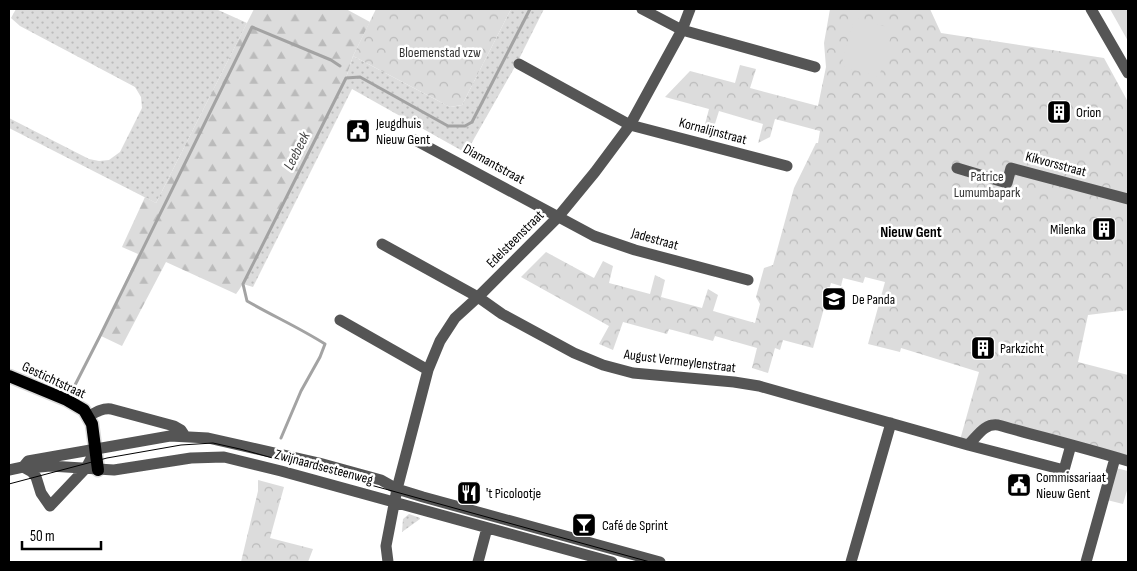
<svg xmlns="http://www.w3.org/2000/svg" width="1137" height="571" font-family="'Sofia Sans Condensed',sans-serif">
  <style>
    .grass { fill: url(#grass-dots) }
    .forest { fill: url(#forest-firs) }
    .park { fill: url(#park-crowns) }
    .garden { fill: #dcdcdc }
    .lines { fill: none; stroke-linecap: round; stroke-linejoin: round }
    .stream { stroke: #a3a3a3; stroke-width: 3 }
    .major-casing { stroke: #dbdbdb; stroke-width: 15 }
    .minor { stroke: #555; stroke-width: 11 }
    .major { stroke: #000; stroke-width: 12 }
    .tram { stroke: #000; stroke-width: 1 }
    .labels { text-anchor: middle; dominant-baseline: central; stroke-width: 5; stroke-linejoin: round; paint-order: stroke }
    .park-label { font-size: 14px; fill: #333; stroke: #fff }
    .poi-label { font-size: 14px; fill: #000; stroke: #fff; text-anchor: start }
    .street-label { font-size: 14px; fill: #000; stroke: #fff }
    .water-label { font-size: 15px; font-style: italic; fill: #444; stroke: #fff }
    .neighbourhood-label { font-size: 15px; font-weight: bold; fill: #000; stroke: #fff }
  </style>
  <defs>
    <pattern id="grass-dots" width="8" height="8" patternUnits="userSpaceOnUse" patternTransform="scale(1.25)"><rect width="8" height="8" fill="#dcdcdc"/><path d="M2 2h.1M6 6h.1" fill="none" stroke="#bbb" stroke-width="1.8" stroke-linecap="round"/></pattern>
    <pattern id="forest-firs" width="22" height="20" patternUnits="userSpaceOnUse" patternTransform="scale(1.25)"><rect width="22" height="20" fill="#dcdcdc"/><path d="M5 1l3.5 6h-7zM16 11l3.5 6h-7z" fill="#bbb"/></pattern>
    <pattern id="park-crowns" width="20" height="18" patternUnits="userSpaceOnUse" patternTransform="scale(1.25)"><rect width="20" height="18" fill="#dcdcdc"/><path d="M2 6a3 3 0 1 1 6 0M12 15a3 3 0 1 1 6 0" fill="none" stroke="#bbb"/></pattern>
  </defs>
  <rect width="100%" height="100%" fill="#fff"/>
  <!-- grass -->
  <path class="grass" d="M16 9H216L247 23 156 203 9 128V118L89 159 99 161 109 160 120 152 142 108 141 97 135 87 20 26 11 18Z
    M511 9H544L517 63 466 153 352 89 253 287 243 284 346 78 353 56 450 107 462 105Z
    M409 514 420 518V519L402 532 403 519Z"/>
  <!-- forest -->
  <path class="forest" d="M254 9H346L370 22 353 56 346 78 243 284 236 294 166 262 122 346 101 336 138 254 122 247 145 197 156 203Z"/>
  <!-- park -->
  <path class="park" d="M376 9H511L462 105 450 107 353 56Z
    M830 9H930L941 33 1104 58 1128 102V310L1088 315 1078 362 1128 375V457L992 419 967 441 960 440 979 372 901 348 900 352 868 344 885 282 865 277 863 283 843 278 841 286 831 283 813 348 783 340 780 350 775 348 768 373 752 368 757 348 715 336 713 341 669 329 667 334 623 322 613 350 599 344 609 326 521 277 546 252 594 278 603 261 613 266 609 283 650 294 655 275 665 280 661 297 702 308 708 289 718 295 713 311 755 323 760 304 756 297 764 268 773 265 794 188 816 143H818L820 131 775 119 770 137 758 143 763 124 719 111 713 130 704 128 709 109 665 97 690 71 735 83 740 65 756 69 750 88 818 106 826 67 824 43Z
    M258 480 284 487 270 538 313 549 308 562H241L258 491Z"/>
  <!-- garden -->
  <path class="garden" d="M1110 9H1128V41Z
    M855 17 893 29 879 77 841 66Z
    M1116 468 1128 471V487L1123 504 1107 500Z"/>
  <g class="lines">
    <!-- stream -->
    <path class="stream" d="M73 389 100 336 252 27 331 60 340 66
      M281 438 301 391 320 357 325 344C300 328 273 316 247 301L243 284 346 78 360 77 448 126H465L472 122 530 9"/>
    <defs>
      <path id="major" d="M9 376 67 400 84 410 92 424 98 470"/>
    </defs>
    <!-- major casing -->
    <use href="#major" class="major-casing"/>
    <!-- minor -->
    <path class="minor" d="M642 9 682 30 815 67
      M1091 9 1128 73
      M519 64 630 125 787 166
      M415 140 594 236 635 250 748 280
      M957 168 1007 183 1011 168 1128 199
      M382 244 478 297 502 314 574 353 603 365 633 373 734 382 759 386 968 445
      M340 320 428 370
      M89 416C96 412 102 408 111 409L174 426 181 430 185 436
      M1071 445 1064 470 968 445C977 437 984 423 998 425 1041 437 1085 448 1128 461
      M23 467 28 461 170 436 208 438 319 463 381 480 397 489 423 497 660 562
      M23 467 32 472 36 477 41 493 50 506 86 468 96 449
      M9 470 23 467 30 468 50 466 114 470 191 458 224 457 281 471 612 562
      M388 562 386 546 397 489 428 370 440 341 455 318 478 297 558 217 595 172 630 125 682 30 690 9
      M478 562 487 528
      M851 562 891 423
      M1086 562 1115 458"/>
    <!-- major -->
    <use href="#major" class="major"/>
    <!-- tram -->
    <path class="tram" d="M9 484 107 458 181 445 213 443 240 449 650 562"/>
  </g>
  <!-- icons -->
  <defs>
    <symbol id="building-square" viewBox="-11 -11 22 22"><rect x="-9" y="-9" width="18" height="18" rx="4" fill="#000" stroke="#fff"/><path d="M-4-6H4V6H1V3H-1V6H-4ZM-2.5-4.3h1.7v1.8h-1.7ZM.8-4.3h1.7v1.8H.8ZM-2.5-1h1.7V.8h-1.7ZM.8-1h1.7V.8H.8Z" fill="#fff"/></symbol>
    <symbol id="civic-square" viewBox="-11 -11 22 22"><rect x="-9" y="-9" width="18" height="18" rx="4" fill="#000" stroke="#fff"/><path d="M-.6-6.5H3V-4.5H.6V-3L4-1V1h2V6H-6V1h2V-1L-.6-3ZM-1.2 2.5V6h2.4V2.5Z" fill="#fff"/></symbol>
    <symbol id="school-square" viewBox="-11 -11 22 22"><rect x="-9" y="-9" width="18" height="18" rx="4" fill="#000" stroke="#fff"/><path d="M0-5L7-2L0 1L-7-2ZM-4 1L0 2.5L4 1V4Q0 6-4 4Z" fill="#fff"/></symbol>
    <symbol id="restaurant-square" viewBox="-11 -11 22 22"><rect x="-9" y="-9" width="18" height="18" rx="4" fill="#000" stroke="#fff"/><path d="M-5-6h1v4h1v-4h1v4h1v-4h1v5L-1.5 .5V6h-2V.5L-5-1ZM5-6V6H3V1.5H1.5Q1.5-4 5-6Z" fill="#fff"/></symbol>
    <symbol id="bar-square" viewBox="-11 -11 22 22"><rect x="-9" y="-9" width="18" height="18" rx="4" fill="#000" stroke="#fff"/><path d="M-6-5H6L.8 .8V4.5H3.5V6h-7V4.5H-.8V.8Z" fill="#fff"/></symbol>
  </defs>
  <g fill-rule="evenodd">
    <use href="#building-square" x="1045" y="98" width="28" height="28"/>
    <use href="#civic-square" x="344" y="117" width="28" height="28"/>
    <use href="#building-square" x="1090" y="215" width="28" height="28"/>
    <use href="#school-square" x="820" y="285" width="28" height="28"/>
    <use href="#building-square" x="969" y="334" width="28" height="28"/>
    <use href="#civic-square" x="1005" y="471" width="28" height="28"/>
    <use href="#restaurant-square" x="455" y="479" width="28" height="28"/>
    <use href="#bar-square" x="570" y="511" width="28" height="28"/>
  </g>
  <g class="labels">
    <!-- park labels -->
    <g class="park-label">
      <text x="440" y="52">Bloemenstad vzw</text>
      <text x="987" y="176">Patrice<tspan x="987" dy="16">Lumumbapark</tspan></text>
    </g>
    <!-- poi labels -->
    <g class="poi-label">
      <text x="1076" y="112">Orion</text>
      <text x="376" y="123">Jeugdhuis<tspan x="376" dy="16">Nieuw Gent</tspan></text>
      <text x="1086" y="229" text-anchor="end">Milenka</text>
      <text x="852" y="299">De Panda</text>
      <text x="1000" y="348">Parkzicht</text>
      <text x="1036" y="477">Commissariaat<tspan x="1036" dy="16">Nieuw Gent</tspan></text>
      <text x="486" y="493">'t Picolootje</text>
      <text x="602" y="525">Café de Sprint</text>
    </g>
    <!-- street labels -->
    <g class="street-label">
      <text transform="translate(713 131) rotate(15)">Kornalijnstraat</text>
      <text transform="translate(494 164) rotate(29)">Diamantstraat</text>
      <text transform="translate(1056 164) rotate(15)">Kikvorsstraat</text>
      <text transform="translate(515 239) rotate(-45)">Edelsteenstraat</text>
      <text transform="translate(655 239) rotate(16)">Jadestraat</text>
      <text transform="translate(680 361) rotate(7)">August Vermeylenstraat</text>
      <text transform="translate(54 380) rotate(25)">Gestichtstraat</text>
      <text transform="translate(324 467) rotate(15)">Zwijnaardsesteenweg</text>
    </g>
    <!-- water labels -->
    <g class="water-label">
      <text transform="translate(297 151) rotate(-63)">Leebeek</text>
    </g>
    <!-- neighbourhood labels -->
    <g class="neighbourhood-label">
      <text x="911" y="232">Nieuw Gent</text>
    </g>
  </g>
  <!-- border -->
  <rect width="1137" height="571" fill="none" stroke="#000000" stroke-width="20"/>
  <!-- scale -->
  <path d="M22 541v8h79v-8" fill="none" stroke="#000000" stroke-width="2.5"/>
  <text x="30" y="541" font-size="15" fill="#000000" stroke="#ffffff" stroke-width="4" paint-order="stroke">50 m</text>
</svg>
